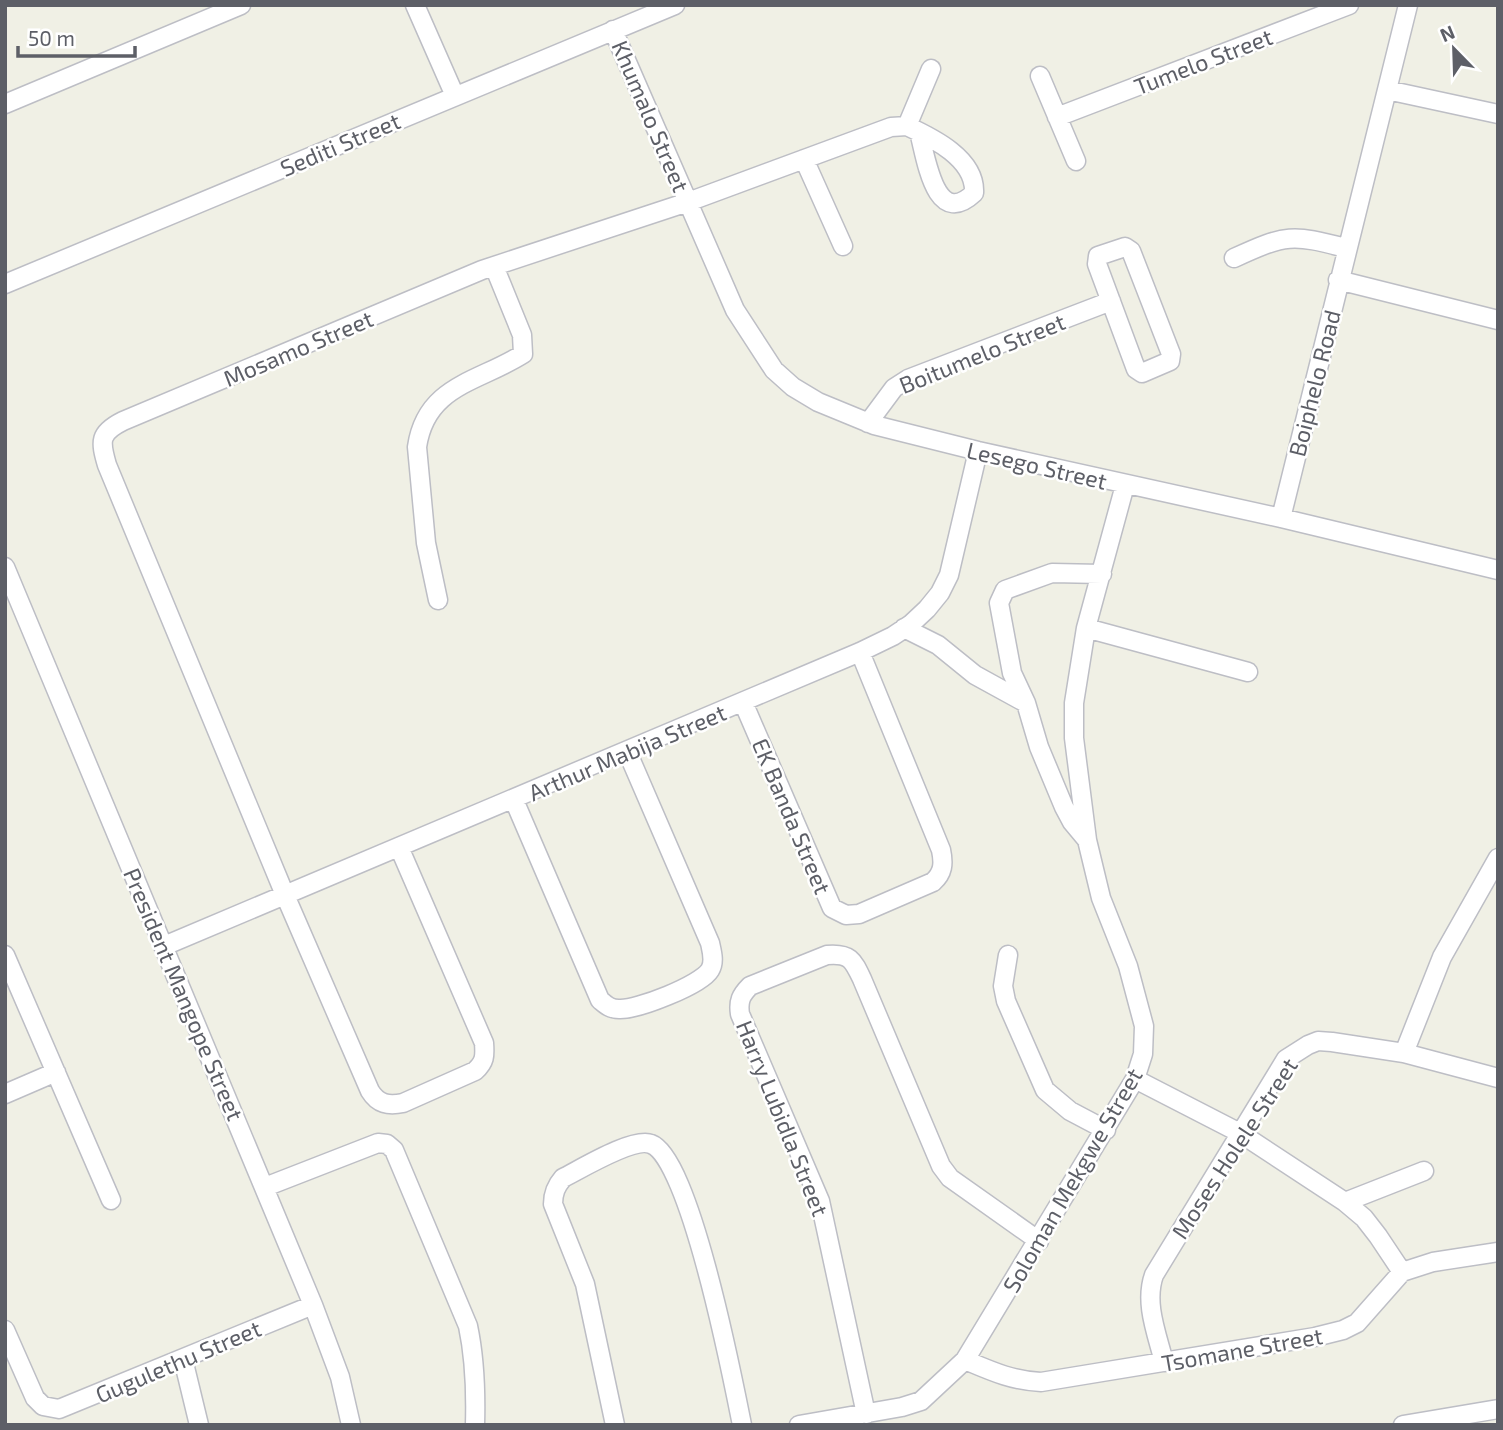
<svg xmlns="http://www.w3.org/2000/svg" width="1503" height="1430" font-family="'Exo 2',sans-serif">
  <style>
    .lines { fill: none; stroke-linecap: round; stroke-linejoin: round }
    .minor-casing { stroke: #bdbec5; stroke-width: 21 }
    .minor { stroke: #fff; stroke-width: 18 }
    .labels { text-anchor: middle; dominant-baseline: central; stroke-width: 5; stroke-linejoin: round; paint-order: stroke }
    .street-label { font-size: 23px; fill: #5d5f67; stroke: #fff }
  </style>
  <rect width="100%" height="100%" fill="#f0f0e5"/>
  <g class="lines">
    <defs>
      <path id="minor" d="M415 5 455 96
        M613 30 735 310 774 370 793 387 818 402 874 425 978 451 1281 518 1498 570
        M1040 76 1076 161
        M1387 90 1498 114
        M5 104 241 5
        M1057 117 1349 5
        M907 126C933 138 976 159 974 193 935 230 926 157 919 132
        M804 159 843 246
        M1125 247 1131 251 1171 354 1170 361 1142 373 1136 369 1097 264 1098 256Z
        M1234 258C1286 234 1292 234 1346 248
        M1338 280 1498 320
        M5 284 675 5
        M868 423 894 388 908 379 1111 301
        M1281 518 1408 5
        M5 567 313 1305 340 1377 351 1425
        M438 600 426 543 417 447C426 385 479 382 523 354L522 335 494 266
        M904 628 938 645 975 675 1026 703
        M1086 628 1248 672
        M743 702 832 908 846 915 859 914 933 882C943 873 944 864 941 850L860 652
        M514 800 600 1000C606 1005 610 1009 619 1009 637 1010 701 985 710 970 715 962 712 952 710 943L627 751
        M1087 840 1072 822 1064 807 1039 747 1026 703 1012 673 999 603 1005 590 1052 573 1102 574
        M399 847 484 1043C485 1056 485 1062 475 1071L403 1103C388 1106 378 1104 370 1091L285 895 107 465C100 441 99 433 123 421L482 270 688 202 891 127 907 126 931 69
        M164 946 860 652 893 636 911 624 927 609 940 593 949 575 978 451
        M5 955 111 1200
        M1008 955 1003 986 1006 1001 1045 1090 1070 1111 1106 1130
        M1404 1053 1442 957 1498 858
        M1135 1079 1240 1133 1345 1202 1364 1218 1378 1236 1402 1272
        M5 1094 56 1072
        M265 1187 378 1143 387 1144 394 1150 468 1326C475 1359 476 1390 475 1425
        M1345 1202 1424 1171
        M5 1330 35 1398 43 1406 59 1409 313 1305
        M183 1359 199 1425
        M965 1360C991 1371 1013 1381 1041 1382L1315 1337 1343 1330 1357 1323 1402 1272 1433 1262 1498 1252
        M1164 1362C1157 1334 1144 1303 1154 1275L1286 1059 1308 1045 1318 1041 1332 1042 1404 1053 1498 1078
        M866 1414 820 1201 740 1014C738 1001 741 995 750 986L827 955C850 953 853 960 862 979L941 1166 950 1178 1039 1241
        M615 1425 585 1284 553 1204C553 1193 556 1186 563 1178 581 1169 633 1137 651 1144 690 1158 733 1380 742 1425
        M799 1425 902 1407 921 1401 965 1360 1135 1079 1143 1054 1144 1026 1128 966 1101 898 1087 840 1074 738V703L1086 628 1125 485
        M1403 1425 1498 1409"/>
    </defs>
    <!-- minor casing -->
    <use href="#minor" class="minor-casing"/>
    <!-- minor -->
    <use href="#minor" class="minor"/>
  </g>
  <g class="labels">
    <!-- street labels -->
    <g class="street-label">
      <text transform="translate(1203 61) rotate(-21)">Tumelo Street</text>
      <text transform="translate(651 116) rotate(67)">Khumalo Street</text>
      <text transform="translate(340 144) rotate(-23)">Sediti Street</text>
      <text transform="translate(298 348) rotate(-23)">Mosamo Street</text>
      <text transform="translate(982 353) rotate(-22)">Boitumelo Street</text>
      <text transform="translate(1314 383) rotate(-76)">Boiphelo Road</text>
      <text transform="translate(1037 465) rotate(13)">Lesego Street</text>
      <text transform="translate(627 752) rotate(-23)">Arthur Mabija Street</text>
      <text transform="translate(792 816) rotate(67)">EK Banda Street</text>
      <text transform="translate(184 994) rotate(67)">President Mangope Street</text>
      <text transform="translate(783 1118) rotate(68)">Harry Lubidla Street</text>
      <text transform="translate(1234 1148) rotate(-57)">Moses Holele Street</text>
      <text transform="translate(1072 1180) rotate(-60)">Soloman Mekgwe Street</text>
      <text transform="translate(1242 1349) rotate(-10)">Tsomane Street</text>
      <text transform="translate(178 1361) rotate(-23)">Gugulethu Street</text>
    </g>
  </g>
  <!-- border -->
  <rect width="1503" height="1430" fill="none" stroke="#5d5f67" stroke-width="14"/>
  <!-- north arrow -->
  <g transform="translate(1454 49) rotate(337)" stroke="#ffffff" stroke-width="5" paint-order="stroke">
  <path d="M0-5L12 26L0 18L-12 26Z" fill="#5d5f67"/>
  <text y="-10" font-size="19" font-weight="bold" text-anchor="middle" fill="#5d5f67">N</text>
  </g>
  <!-- scale -->
  <path d="M18 46v10h117v-10" fill="none" stroke="#5d5f67" stroke-width="3.5"/>
  <text x="28" y="46" font-size="21" fill="#5d5f67" stroke="#ffffff" stroke-width="5" paint-order="stroke">50 m</text>
</svg>
